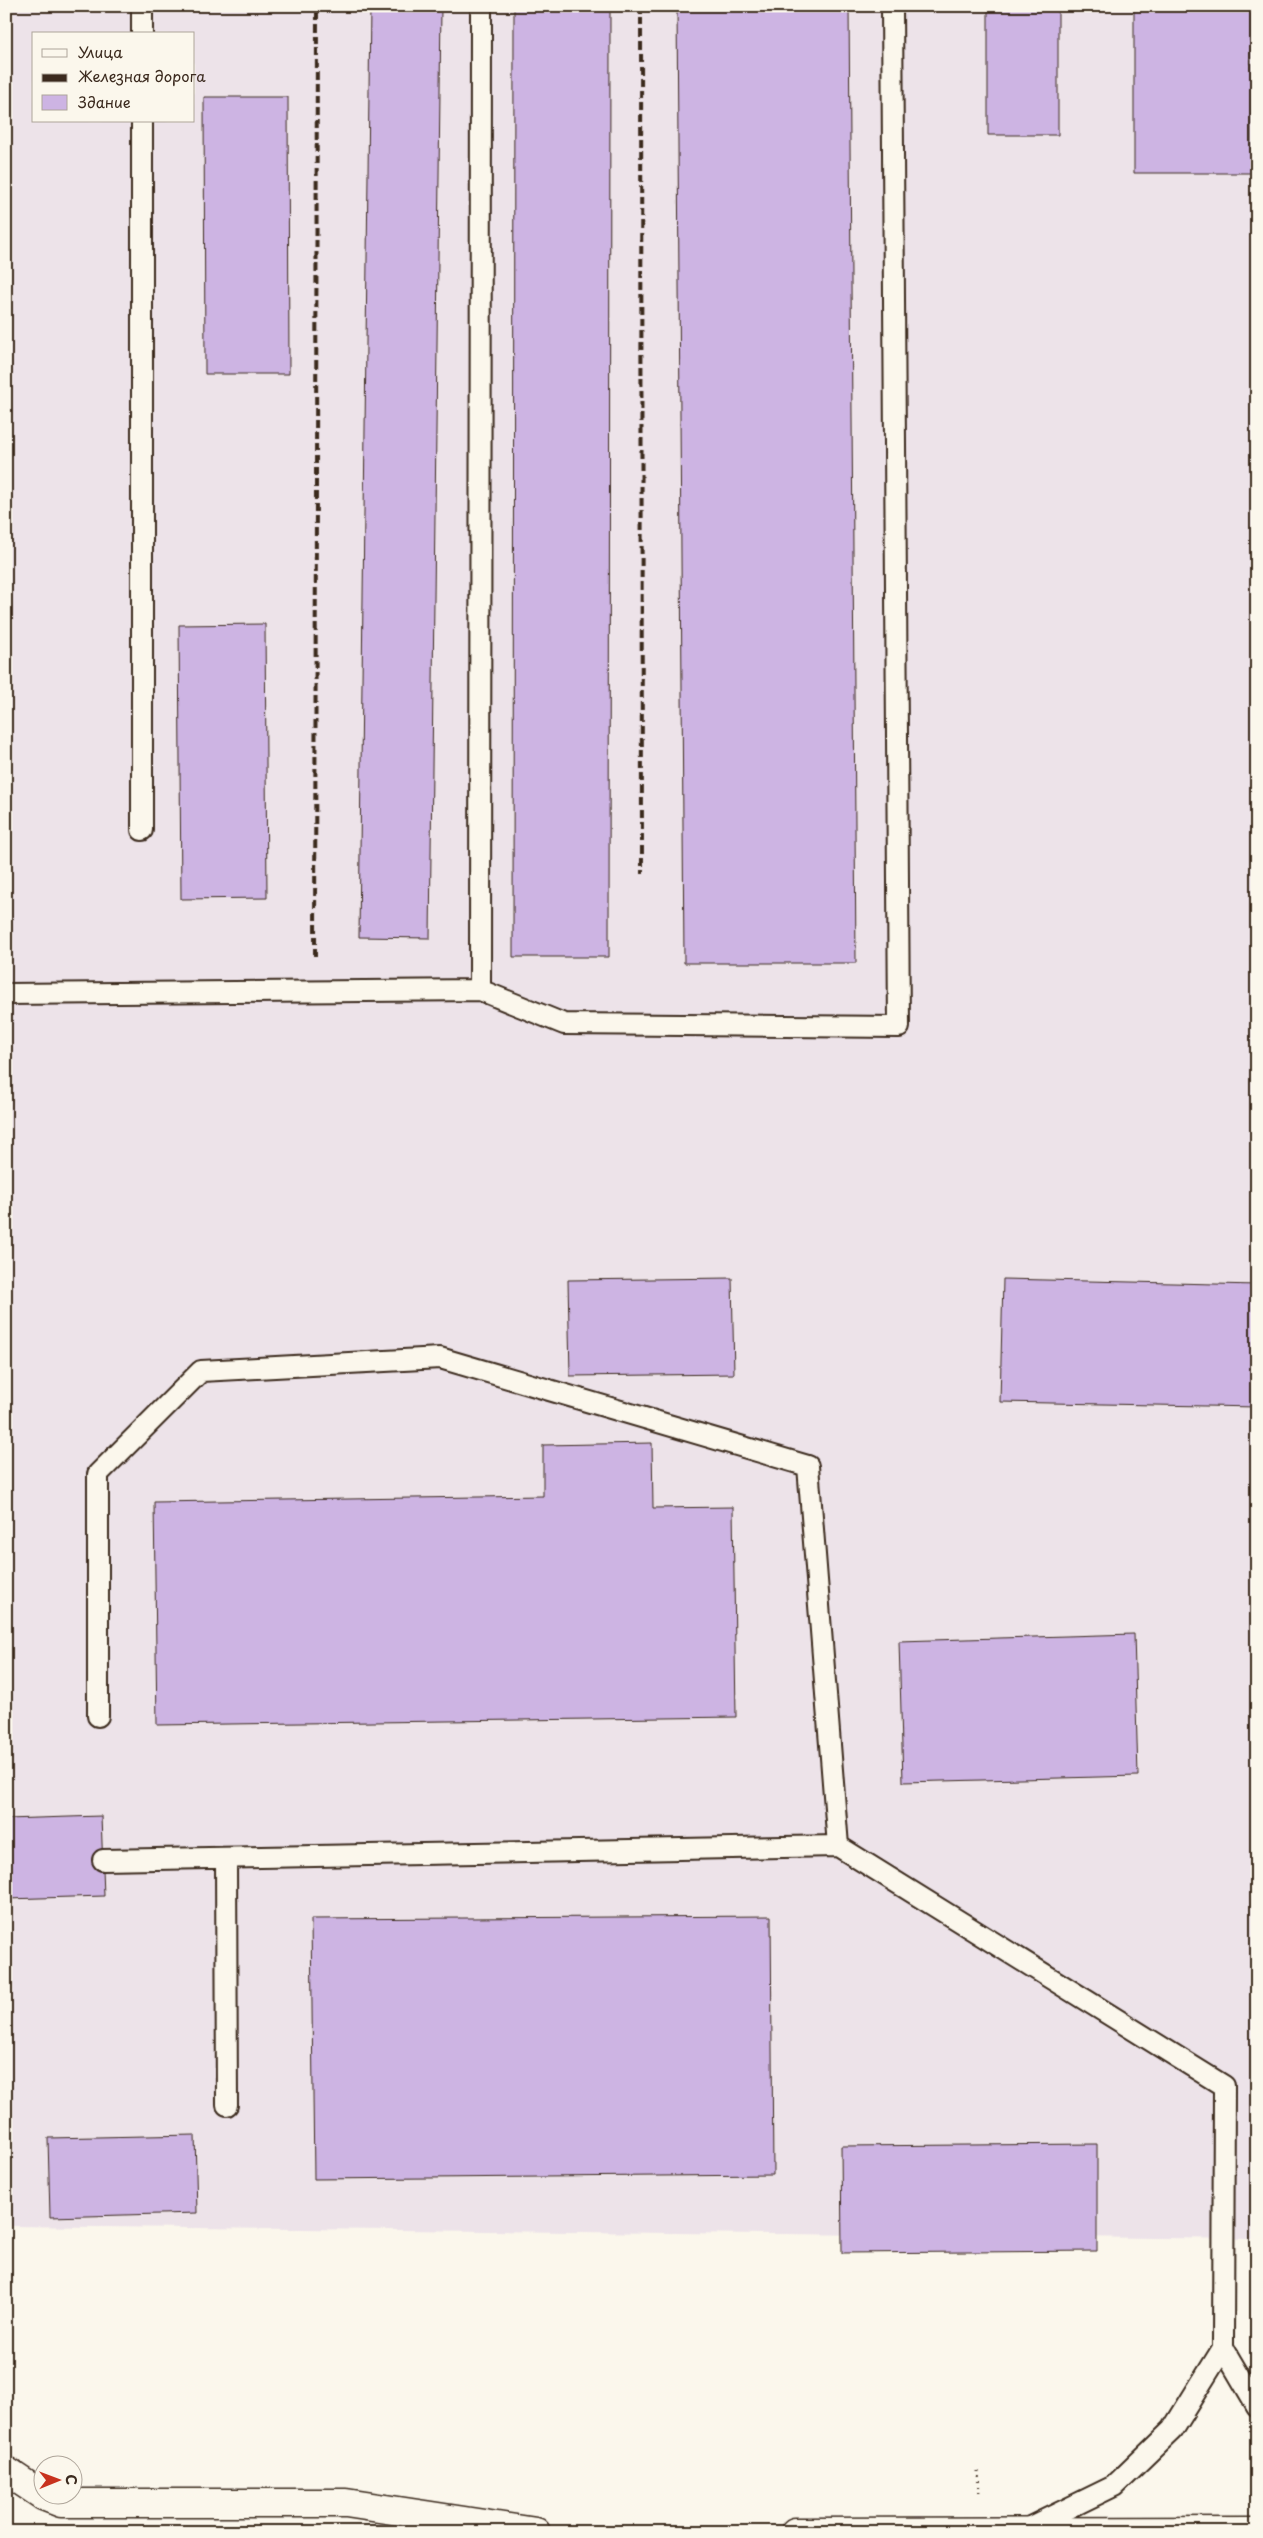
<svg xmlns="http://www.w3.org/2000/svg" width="1263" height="2538" font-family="'Playpen Sans',sans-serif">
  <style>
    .built { fill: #ede3e9; fill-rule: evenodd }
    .building { fill: #cdb4e3; stroke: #3b2a1e }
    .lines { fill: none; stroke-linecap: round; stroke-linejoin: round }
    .service-casing { stroke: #3b2a1e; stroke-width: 24 }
    .minor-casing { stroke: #3b2a1e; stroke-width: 31 }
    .primary-casing { stroke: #3b2a1e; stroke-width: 31 }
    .path { stroke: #3b2a1e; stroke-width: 3; stroke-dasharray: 1 4; stroke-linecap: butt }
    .service { stroke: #fbf7ec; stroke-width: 20 }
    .minor { stroke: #fbf7ec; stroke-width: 28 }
    .primary { stroke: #fbf7ec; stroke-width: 28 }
    .rail { stroke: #3b2a1e; stroke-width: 4; stroke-dasharray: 8 4; stroke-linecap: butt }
  </style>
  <rect width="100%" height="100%" fill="#fbf7ec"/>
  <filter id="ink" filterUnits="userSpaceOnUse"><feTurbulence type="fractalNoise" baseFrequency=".02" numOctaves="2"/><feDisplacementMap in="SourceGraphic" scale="10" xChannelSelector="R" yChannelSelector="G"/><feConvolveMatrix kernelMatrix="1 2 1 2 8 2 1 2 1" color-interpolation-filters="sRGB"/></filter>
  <g filter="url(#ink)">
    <!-- built -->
    <path class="built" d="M6 6H1257V2239L8 2226ZM34 34H194V121H34Z"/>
    <!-- building -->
    <path class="building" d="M370 6H441L430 938 359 937Z
      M514 6H610L609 957H513Z
      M677 6H849L856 963H684Z
      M988 6H1058V135H988Z
      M1134 6H1251V173H1134Z
      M204 97H288L289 374H205Z
      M265 624 267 898 181 899 179 625Z
      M732 1278 734 1374 570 1376 568 1280Z
      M1003 1279 1257 1285V1407L1000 1402Z
      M652 1443 653 1508 733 1507 736 1717 157 1725 154 1502 543 1496V1445Z
      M1134 1634 1138 1776 903 1782 899 1641Z
      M101 1816 104 1896 7 1899 6 1819Z
      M771 1916 773 2175 314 2179 311 1919Z
      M195 2135 197 2213 50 2217 48 2138Z
      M1097 2144V2251L842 2253 841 2146Z"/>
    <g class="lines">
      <defs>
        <path id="service" d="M142 34V6
          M142 830V121
          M480 990 564 1024 899 1027 892 6
          M6 994 480 990 481 6
          M98 1716V1474L201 1371 440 1358 808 1466 838 1846
          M226 1858 227 2105
          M103 1860 838 1846 1224 2086 1223 2348 1257 2406
          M1026 2529 1114 2486 1172 2430 1223 2348"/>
        <path id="minor" d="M6 2471 42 2495
          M43 2496 61 2503H346L536 2532"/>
        <path id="primary" d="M795 2532 1257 2531"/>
      </defs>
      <!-- service casing -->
      <use href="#service" class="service-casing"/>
      <!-- minor casing -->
      <use href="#minor" class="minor-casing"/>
      <!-- primary casing -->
      <use href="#primary" class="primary-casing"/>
      <!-- path -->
      <path class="path" d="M978 2471 979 2494"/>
      <!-- service -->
      <use href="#service" class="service"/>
      <!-- minor -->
      <use href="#minor" class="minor"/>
      <!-- primary -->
      <use href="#primary" class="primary"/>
      <!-- rail -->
      <path class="rail" d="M641 6 642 874
        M315 956 317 6"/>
    </g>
  </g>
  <!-- margin -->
  <rect width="1263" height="2538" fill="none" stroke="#fbf7ec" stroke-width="25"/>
  <rect x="12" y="12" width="1238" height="2513" fill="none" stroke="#3b2a1e" stroke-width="2" filter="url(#ink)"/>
  <!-- legend -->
  <rect x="32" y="32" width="162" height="90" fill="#fbf7ec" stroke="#aea59a"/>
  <rect x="42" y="49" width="25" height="8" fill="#fbf7ec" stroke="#aea59a"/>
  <text x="78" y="58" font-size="15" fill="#3b2a1e">Улица</text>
  <rect x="42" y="74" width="25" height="8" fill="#3b2a1e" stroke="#aea59a"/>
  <text x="78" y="82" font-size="15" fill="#3b2a1e">Железная дорога</text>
  <rect x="42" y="95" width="25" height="15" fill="#cdb4e3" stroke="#aea59a"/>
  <text x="78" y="108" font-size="15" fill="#3b2a1e">Здание</text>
  <!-- north arrow -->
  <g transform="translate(58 2480) rotate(89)"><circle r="24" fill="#fbf7ec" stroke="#aea59a"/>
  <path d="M0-4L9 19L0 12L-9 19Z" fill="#c8321e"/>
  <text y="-8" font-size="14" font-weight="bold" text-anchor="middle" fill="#3b2a1e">С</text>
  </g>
</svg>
